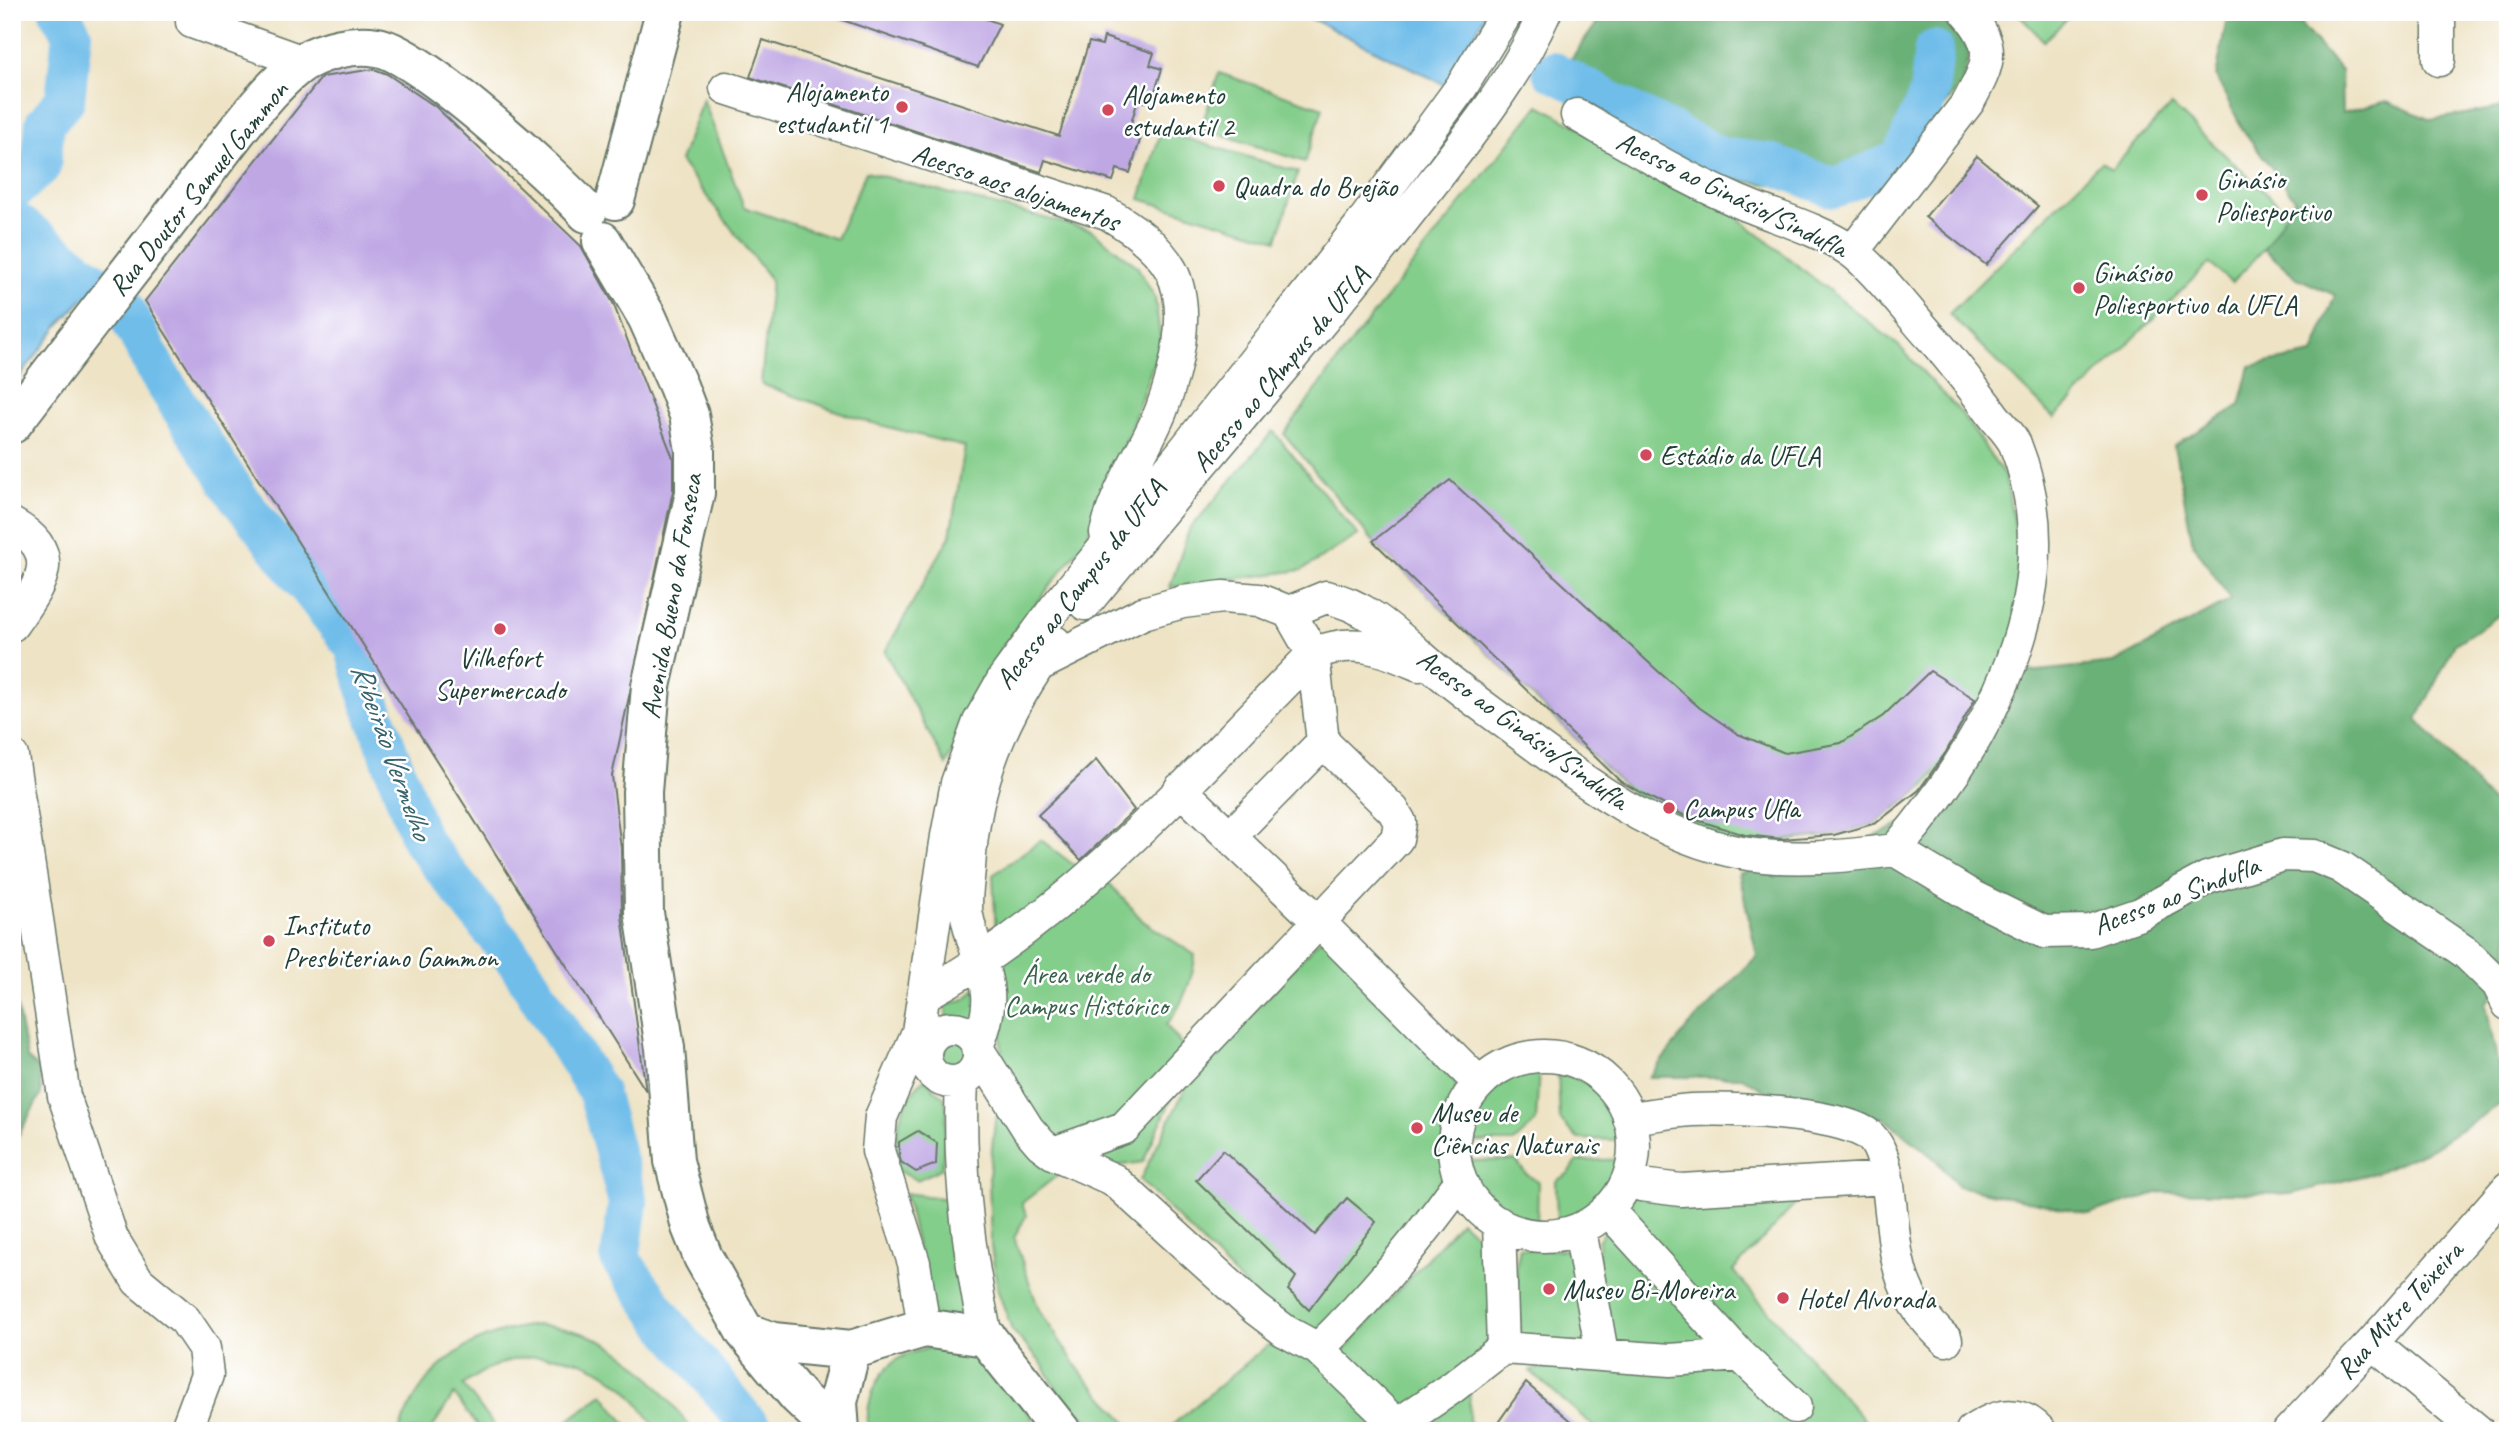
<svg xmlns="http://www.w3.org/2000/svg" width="2520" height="1443" font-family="Caveat,sans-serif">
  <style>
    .green { fill: #84ce8b; stroke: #528660; stroke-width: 2 }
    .forest { fill: #6bb177; stroke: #457756; stroke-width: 2 }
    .water { fill: #70bdea; stroke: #487d8f; stroke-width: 2 }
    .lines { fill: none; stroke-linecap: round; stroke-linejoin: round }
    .river { stroke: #70bdea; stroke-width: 40 }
    .building { fill: #bfa7e4 }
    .minor-casing { stroke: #677767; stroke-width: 35 }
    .major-casing { stroke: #677767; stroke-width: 42 }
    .minor { stroke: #fff; stroke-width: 32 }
    .major { stroke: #fff; stroke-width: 38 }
    .poi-dot { fill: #d1495b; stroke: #fff; stroke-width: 2.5 }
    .labels { text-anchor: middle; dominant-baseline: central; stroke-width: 5; stroke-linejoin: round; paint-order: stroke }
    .poi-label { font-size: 28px; fill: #1f3d34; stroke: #fff; text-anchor: start }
    .street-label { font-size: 28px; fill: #1f3d34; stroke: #fff }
    .park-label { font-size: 28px; fill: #38614a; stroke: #fff }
    .water-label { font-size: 30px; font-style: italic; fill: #37636b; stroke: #fff }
  </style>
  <rect width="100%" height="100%" fill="#fff"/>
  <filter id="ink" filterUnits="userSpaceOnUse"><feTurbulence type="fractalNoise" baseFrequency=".0143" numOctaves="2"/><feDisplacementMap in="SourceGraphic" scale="14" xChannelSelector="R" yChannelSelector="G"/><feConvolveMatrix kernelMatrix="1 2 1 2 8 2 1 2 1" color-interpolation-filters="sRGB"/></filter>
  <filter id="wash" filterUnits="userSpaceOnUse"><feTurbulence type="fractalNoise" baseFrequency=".00686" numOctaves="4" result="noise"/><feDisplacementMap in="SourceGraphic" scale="28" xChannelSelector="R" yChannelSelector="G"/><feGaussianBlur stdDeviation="1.57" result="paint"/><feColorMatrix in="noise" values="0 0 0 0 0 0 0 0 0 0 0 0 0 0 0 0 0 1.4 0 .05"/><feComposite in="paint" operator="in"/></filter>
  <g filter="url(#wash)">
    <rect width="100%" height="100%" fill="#eee3c5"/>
    <!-- green -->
    <path class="green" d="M2016 12H2074L2044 41Z
      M1219 73 1323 108 1305 162 1201 128Z
      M703 99 744 207 836 239 866 172 1091 230 1137 266 1155 298 1161 342 1126 441 1085 541 1000 650 946 765 885 652 950 536 965 447 865 421 761 384 771 280 680 161Z
      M1539 105 1729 211 1899 346 1962 414 2005 477 2021 557 2015 632 1985 706 1926 785 1876 823 1834 835 1736 846 1647 808 1373 541 1284 434 1353 340Z
      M2171 105 2293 218 2232 283 2209 263 2054 418 1949 314 2101 162 2111 170Z
      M1161 131 1298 172 1277 240 1140 199Z
      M1273 431 1358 535 1302 570 1170 587 1189 530Z
      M1041 840 1091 878 1110 884 1143 921 1195 955C1194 976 1181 1009 1166 1025L1191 1056 1143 1162 1058 1175 1022 1203 1026 1216 1014 1238 1039 1310 1082 1374 1135 1431H1100L1059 1393 1043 1365 1012 1330 998 1291 991 1247 989 1175 995 1121 1004 1101 993 875Z
      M1323 936 1456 1083 1447 1195 1329 1335 1280 1321 1140 1180 1187 1085Z
      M979 986V1030L964 1022 947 1025 946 1005 965 999Z
      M938 1056a16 16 0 1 1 32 0a16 16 0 1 1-32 0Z
      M1539 1068 1536 1122 1514 1142H1467C1478 1095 1494 1082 1539 1068Z
      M1558 1073C1600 1083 1617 1098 1624 1140L1578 1139 1560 1120Z
      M924 1079 944 1097 947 1110 942 1168 917 1180 896 1170C894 1134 898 1104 924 1079Z
      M1626 1159C1616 1201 1598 1218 1557 1228L1556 1181 1569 1173 1577 1161Z
      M1516 1160 1525 1173 1538 1182 1537 1231C1490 1218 1476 1209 1466 1161Z
      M1817 1181 1733 1271 1874 1431H1599L1530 1371 1602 1353 1598 1241 1635 1191Z
      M905 1193 955 1200 972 1326 934 1323Z
      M1461 1221 1499 1258 1515 1344 1521 1337 1516 1267 1520 1248 1580 1251 1601 1341 1516 1348 1470 1385 1469 1420 1475 1431H1165L1268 1345 1322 1358 1344 1350Z
      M536 1325C618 1330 647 1371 693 1431H658C647 1416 637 1400 624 1388 578 1345 511 1347 463 1385L498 1431H481L454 1394 430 1431H399C422 1367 470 1333 536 1325Z
      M932 1347C996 1355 1005 1384 1042 1431H869C864 1408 875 1375 895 1361 905 1353 920 1351 932 1347Z
      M603 1394 631 1431H555Z"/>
    <!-- forest -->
    <path class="forest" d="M1605 12H1937L1970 51 1962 84 1903 161 1866 191 1835 192 1715 178 1558 77Z
      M2228 12H2300L2302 26 2341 71 2342 113 2387 101 2431 120 2498 108 2508 109V610L2455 644 2417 719 2508 821V974L2486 1005 2505 1101 2432 1148 2378 1172 2291 1194 2161 1192 2090 1214 1958 1186 1936 1160 1884 1118 1800 1112 1742 1077H1649L1688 1027 1757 956 1739 873 1814 863 1903 824 2019 673 2114 663 2231 600 2193 544 2174 446 2240 405 2250 366 2313 354 2335 295 2297 278 2264 249 2295 199 2243 130 2216 77Z
      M12 982 27 1058 40 1070 41 1094 12 1147Z"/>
    <!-- water -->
    <path class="water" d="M1298 12H1484L1486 13 1447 86Z
      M12 240 84 298 59 325 12 387Z"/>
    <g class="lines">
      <!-- river -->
      <path class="river" d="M1552 71 1720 157 1769 163 1834 188 1901 159 1929 94 1934 50
        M12 192 41 166 45 123 65 100 72 34 59 12
        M12 219 122 303 158 373 239 498 354 646 370 702 421 840 519 965 598 1092 628 1202 620 1259 667 1324 754 1431"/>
    </g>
    <g id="blocks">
      <!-- building -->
      <path class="building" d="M828 12H968L1000 24 978 67 828 15Z
        M1104 37 1154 53 1150 65 1162 69 1151 104 1138 100 1128 133 1141 137 1130 173 1117 169 1113 181 1045 160 1041 172 750 77 763 40 1059 136 1089 42 1102 45Z
        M374 69 387 74 436 107 581 246 613 303 673 458V491L612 776 621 849 622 916 646 1091 145 301 322 77Z
        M1977 156 2038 206 1986 265 1925 217Z
        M1450 480 1659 672 1700 708 1738 734 1785 753 1841 743 1883 716 1930 671 1975 699 1946 752 1919 790 1876 823 1834 835 1781 839 1745 835 1687 817 1621 782 1373 541Z
        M1096 760 1134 810 1081 860 1038 815Z
        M918 1131 937 1143 936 1164 916 1172 901 1162 899 1155V1142Z
        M1223 1150 1315 1235 1347 1198 1376 1222 1309 1310 1288 1290 1296 1277 1196 1180Z
        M1526 1383 1582 1431H1492Z"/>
    </g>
  </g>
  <g filter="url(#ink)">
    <use href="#blocks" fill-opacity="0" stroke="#677767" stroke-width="2"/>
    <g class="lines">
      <defs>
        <path id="minor" d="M192 22 303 62
          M2439 60V12
          M726 88 1107 213C1131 227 1157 245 1171 270 1192 310 1176 372 1161 411 1144 453 1116 488 1106 533
          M1853 251 1969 101C1990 62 1997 47 1966 12
          M12 524C66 554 39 586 12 625
          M1085 604C1193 472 1307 344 1412 209 1460 147 1513 85 1545 12
          M1289 612 1326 597C1372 606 1404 643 1439 672 1462 692 1487 709 1511 727 1579 778 1657 838 1742 853 1792 862 1846 856 1895 850 1988 742 2073 589 2015 444 2010 434 2000 424 1993 415 1973 388 1953 361 1930 336 1910 314 1873 266 1851 251 1816 227 1773 217 1735 200 1680 176 1629 145 1577 115
          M1039 665 1143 613 1183 602 1223 597 1259 600 1289 612 1313 654 1323 742 1393 810 1400 822 1397 839 1124 1128 1053 1153
          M12 756 64 1096 112 1238 138 1281 185 1320 204 1348 207 1375 186 1431
          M1180 789 1318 921 1479 1083
          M1231 836 1323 742
          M1895 850 1973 897 2044 932 2090 931 2140 914 2207 878 2283 855 2314 856 2341 867 2465 952 2498 984 2508 1004
          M926 994C1077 911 1194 775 1313 654 1355 637 1379 648 1419 665
          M925 1055a27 27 0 1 1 54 0a27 27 0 1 1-54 0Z
          M978 1044C1002 986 978 970 967 916 964 901 968 883 969 868 974 781 1003 712 1055 642
          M980 1053 1028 1129 1041 1144 1053 1153 1114 1180 1256 1309 1285 1331 1318 1349 1397 1425 1407 1431
          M1454 1146a90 90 0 1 1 180 0a90 90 0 1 1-180 0Z
          M962 1080C958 1167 968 1252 986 1337
          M1629 1118C1650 1116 1671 1111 1692 1110 1733 1108 1832 1113 1866 1133 1874 1138 1878 1146 1881 1154 1887 1169 1888 1186 1890 1202 1897 1264 1897 1295 1946 1340
          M1628 1180 1641 1185 1681 1190 1887 1178
          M1607 1209 1740 1355 1795 1407
          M1580 1230 1602 1353
          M924 1328 914 1263 878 1151 881 1117 918 1032 947 836 957 783 979 722 1004 678 1055 608 1182 453 1360 226 1462 86 1507 12
          M2372 1343 2478 1431
          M1503 1348 1670 1360 1740 1355
          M1318 1349C1370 1298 1417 1242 1460 1182
          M1397 1425 1453 1387 1503 1348 1499 1223
          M1972 1431C1996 1415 2018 1408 2040 1431
          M2289 1431 2372 1343 2508 1188"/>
        <path id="major" d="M615 200 665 12
          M602 241 647 317 678 386 689 415 695 450V493L651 686 642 792 644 913 665 1048 674 1161 691 1227 703 1257 745 1332 798 1396 835 1431
          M12 424C71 346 131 270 190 193 216 159 270 82 305 61 325 50 353 43 377 47 420 53 554 177 587 213
          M745 1332 773 1342 851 1350 924 1328 986 1337 1061 1431
          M840 1431 838 1402 851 1350"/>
      </defs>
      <!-- minor casing -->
      <use href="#minor" class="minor-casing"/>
      <!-- major casing -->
      <use href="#major" class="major-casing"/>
      <!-- minor -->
      <use href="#minor" class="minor"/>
      <!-- major -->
      <use href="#major" class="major"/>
    </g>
  </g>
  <!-- markers -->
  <g class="poi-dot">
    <circle cx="902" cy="107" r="7"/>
    <circle cx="1108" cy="110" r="7"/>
    <circle cx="1219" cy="186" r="7"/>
    <circle cx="2202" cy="195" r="7"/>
    <circle cx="2079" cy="288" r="7"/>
    <circle cx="1646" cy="455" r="7"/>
    <circle cx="500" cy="629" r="7"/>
    <circle cx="1669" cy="808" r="7"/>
    <circle cx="269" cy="941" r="7"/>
    <circle cx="1417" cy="1128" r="7"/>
    <circle cx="1549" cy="1289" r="7"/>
    <circle cx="1783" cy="1298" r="7"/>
  </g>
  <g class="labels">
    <!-- poi labels -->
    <g class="poi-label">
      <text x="888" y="91" text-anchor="end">Alojamento<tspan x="888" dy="32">estudantil 1</tspan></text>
      <text x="1122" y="94">Alojamento<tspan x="1122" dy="32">estudantil 2</tspan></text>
      <text x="2216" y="179">Ginásio<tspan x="2216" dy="32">Poliesportivo</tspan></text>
      <text x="1233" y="186">Quadra do Brejão</text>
      <text x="2093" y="272">Ginásioo<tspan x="2093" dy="32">Poliesportivo da UFLA</tspan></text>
      <text x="1660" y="455">Estádio da UFLA</text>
      <text x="500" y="657" text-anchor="middle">Vilhefort<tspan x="500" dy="32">Supermercado</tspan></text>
      <text x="1683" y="808">Campus Ufla</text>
      <text x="283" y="925">Instituto<tspan x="283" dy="32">Presbiteriano Gammon</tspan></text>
      <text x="1431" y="1112">Museu de<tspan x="1431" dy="32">Ciências Naturais</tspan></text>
      <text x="1563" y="1289">Museu Bi-Moreira</text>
      <text x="1797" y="1298">Hotel Alvorada</text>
    </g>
    <!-- street labels -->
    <g class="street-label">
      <text transform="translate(1016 187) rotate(19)">Acesso aos alojamentos</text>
      <text transform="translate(198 188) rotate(-51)">Rua Doutor Samuel Gammon</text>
      <text transform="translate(1732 194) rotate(26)">Acesso ao Ginásio/Sindufla</text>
      <text transform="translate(1280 369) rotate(-50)">Acesso ao CAmpus da UFLA</text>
      <text transform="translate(1080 584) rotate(-52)">Acesso ao Campus da UFLA</text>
      <text transform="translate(671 596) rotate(-80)">Avenida Bueno da Fonseca</text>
      <text transform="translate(1523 729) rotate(36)">Acesso ao Ginásio/Sindufla</text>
      <text transform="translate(2176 895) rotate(-21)">Acesso ao Sindufla</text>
      <text transform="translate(2399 1310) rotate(-48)">Rua Mitre Teixeira</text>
    </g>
    <!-- park labels -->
    <g class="park-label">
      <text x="1086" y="973">Área verde do<tspan x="1086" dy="32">Campus Histórico</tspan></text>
    </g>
    <!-- water labels -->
    <g class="water-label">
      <text transform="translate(392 751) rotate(70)">Ribeirão Vermelho</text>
    </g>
  </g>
  <!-- margin -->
  <rect width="2520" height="1443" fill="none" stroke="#fff" stroke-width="42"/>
</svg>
